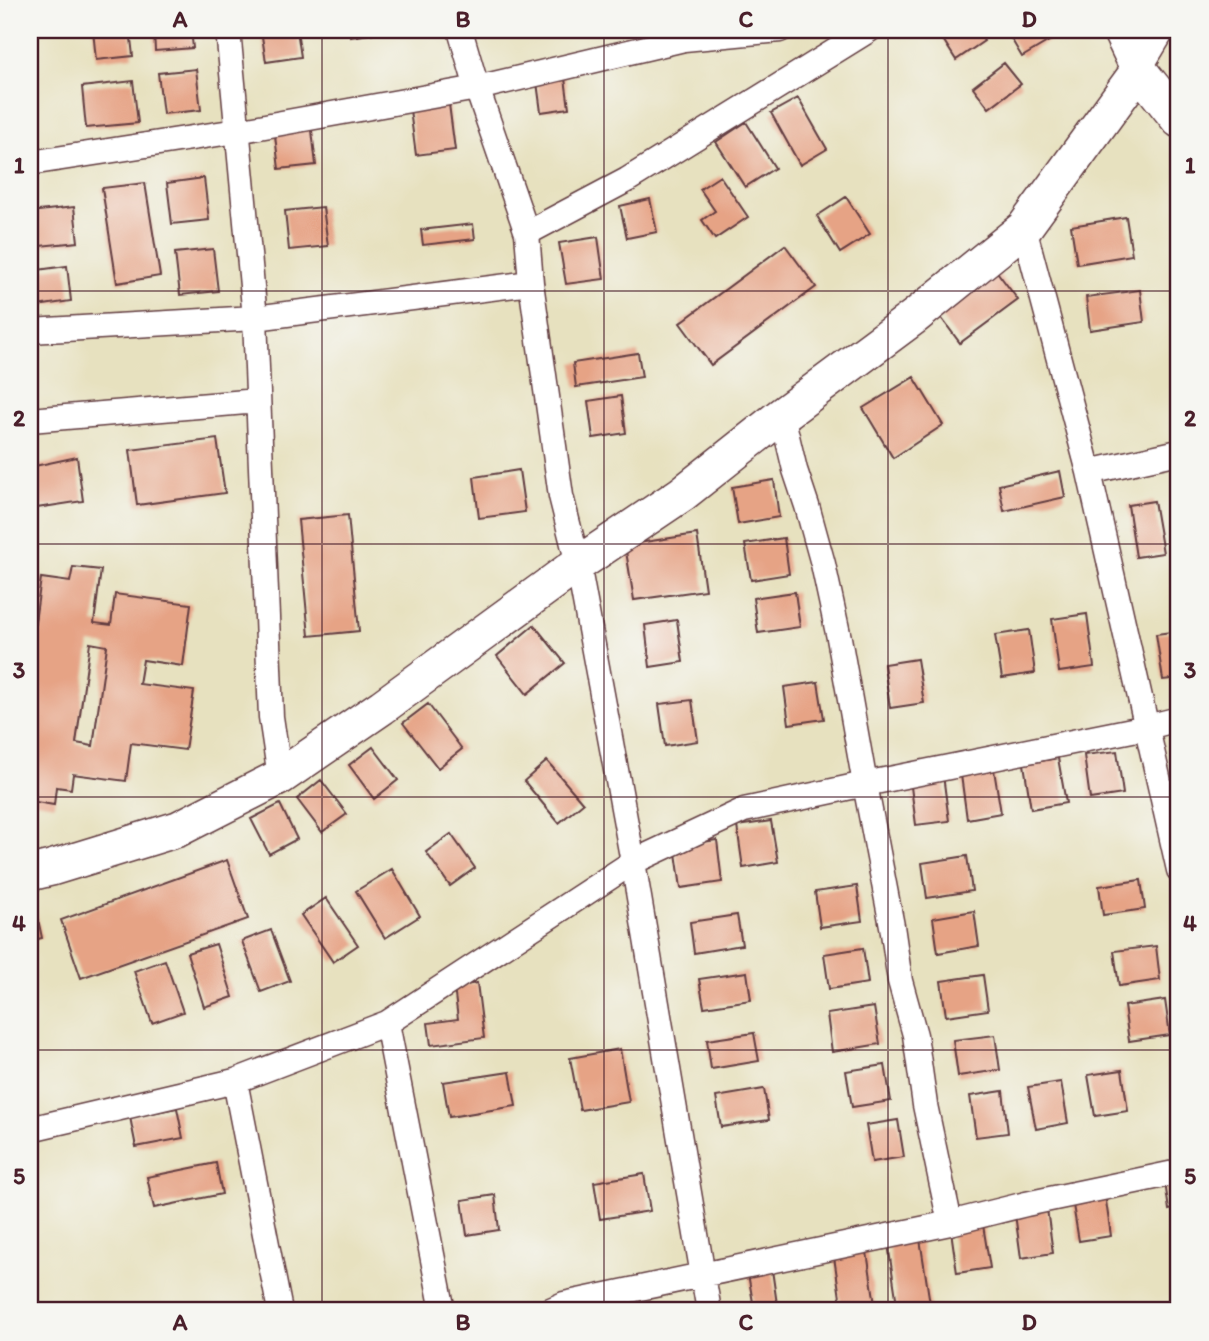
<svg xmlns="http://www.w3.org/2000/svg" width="1209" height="1341" font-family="Itim,sans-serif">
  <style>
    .building { fill: #e6a385; fill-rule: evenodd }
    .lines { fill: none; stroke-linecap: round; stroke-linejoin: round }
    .street-casing { stroke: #623c41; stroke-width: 27 }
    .secondary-casing { stroke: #623c41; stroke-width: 38 }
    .street { stroke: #fff; stroke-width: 24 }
    .secondary { stroke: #fff; stroke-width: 35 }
    .grid { fill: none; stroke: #4a1f2b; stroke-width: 2; stroke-opacity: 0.55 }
    .neatline { fill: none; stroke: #4a1f2b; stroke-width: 2.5 }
    .grid-label { font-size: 23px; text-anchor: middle; font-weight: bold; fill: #4a1f2b }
  </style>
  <rect width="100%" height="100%" fill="#f6f6f2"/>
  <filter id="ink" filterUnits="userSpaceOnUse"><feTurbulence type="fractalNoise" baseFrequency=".0143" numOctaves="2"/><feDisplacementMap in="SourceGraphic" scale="14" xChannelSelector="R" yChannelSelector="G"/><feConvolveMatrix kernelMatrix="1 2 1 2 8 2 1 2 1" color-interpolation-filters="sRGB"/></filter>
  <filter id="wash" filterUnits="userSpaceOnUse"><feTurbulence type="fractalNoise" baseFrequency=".00686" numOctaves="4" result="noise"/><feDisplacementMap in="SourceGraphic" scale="28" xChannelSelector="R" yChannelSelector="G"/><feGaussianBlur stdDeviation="1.57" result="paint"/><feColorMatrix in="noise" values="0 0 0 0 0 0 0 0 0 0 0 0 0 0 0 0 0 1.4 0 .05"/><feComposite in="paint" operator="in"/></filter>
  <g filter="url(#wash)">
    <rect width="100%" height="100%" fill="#e7e1bf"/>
    <g id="blocks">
      <!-- building -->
      <path class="building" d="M93 30H130L133 56 96 60Z
        M154 30H191L193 48 155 51Z
        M261 30H297L301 57 266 62Z
        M350 30H387V31L351 37Z
        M937 30H976L984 41 956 60Z
        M1006 30H1063L1064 32 1022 57Z
        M1004 63 1021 84 989 108 973 87Z
        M196 69 201 110 163 114 158 73Z
        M564 71 569 108 541 112 536 75Z
        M133 81 138 123 86 128 82 87Z
        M798 98 827 149 800 165 771 113Z
        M449 104 455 150 416 155 410 110Z
        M311 122 316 165 279 169 274 127Z
        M746 122 775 168 745 187 716 142Z
        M720 176 748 217 715 239 702 220 715 211 700 189Z
        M204 178 209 220 172 224 167 183Z
        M145 183 160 276 117 283 102 188Z
        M846 197 870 234 840 253 817 216Z
        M650 199 657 232 627 238 620 206Z
        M74 207 78 242 30 247V212Z
        M323 207 328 246 289 250 285 211Z
        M1126 217 1132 255 1077 264 1071 226Z
        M473 224 475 239 423 245 421 230Z
        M598 237 604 279 566 284 559 243Z
        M785 245 816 287 711 365 680 323Z
        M213 249 218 291 180 295 175 253Z
        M992 265 1018 300 960 343 934 308Z
        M67 266 71 301 30 307V271Z
        M1140 290 1144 322 1090 330 1086 297Z
        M638 353 642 377 576 387 573 363Z
        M914 377 943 425 893 458 863 408Z
        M621 396 626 433 593 438 588 401Z
        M217 439 225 493 137 505 130 450Z
        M77 457 83 501 30 509V467Z
        M519 470 525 512 479 518 474 477Z
        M1060 471 1065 497 1004 511 999 485Z
        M774 480 779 517 738 524 732 487Z
        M1154 501 1163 553 1136 557 1128 505Z
        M348 515 359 631 309 636 298 520Z
        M697 534 705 590 634 600 625 545Z
        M784 538 789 574 751 580 745 544Z
        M73 567 101 570 94 623 111 625 115 594 191 604 183 666 143 660 139 684 194 691 185 750 131 743 126 781 73 774 71 789 56 787 54 805 30 801V659L41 578 70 582ZM90 643 107 646 93 746 76 743Z
        M795 592 800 627 758 633 753 598Z
        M1087 614 1094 667 1059 672 1052 619Z
        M677 620 683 662 650 667 645 625Z
        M534 625 565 663 527 694 497 656Z
        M1029 630 1035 673 1002 678 995 635Z
        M1179 631V678L1163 680 1156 634Z
        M917 659 924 703 890 708 884 664Z
        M818 682 824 719 789 724 784 687Z
        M692 700 698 741 665 746 659 704Z
        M428 704 462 749 438 768 403 723Z
        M373 747 398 780 374 799 349 765Z
        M1117 751 1123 794 1090 799 1084 755Z
        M1058 758 1066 803 1031 809 1024 764Z
        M547 761 583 803 559 823 524 781Z
        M994 770 1001 813 967 819 961 775Z
        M943 775 949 821 916 825 910 779Z
        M321 780 347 814 322 832 297 799Z
        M280 804 297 839 269 854 251 819Z
        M771 821 778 862 743 868 737 826Z
        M451 834 475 868 450 886 426 852Z
        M717 840 722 882 681 888 675 846Z
        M967 856 972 891 927 898 922 863Z
        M227 860 248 919 81 978 61 920Z
        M392 869 420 916 385 938 356 891Z
        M1141 880 1145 909 1103 915 1099 886Z
        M857 886 862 921 820 927 815 892Z
        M326 898 358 945 333 962 301 915Z
        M34 900 42 938 30 941V901Z
        M974 911 979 946 938 953 933 918Z
        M737 915 742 945 694 953 690 922Z
        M271 930 290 981 261 992 242 941Z
        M216 944 233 997 204 1007 187 953Z
        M1156 946 1160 980 1119 986 1114 951Z
        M863 948 868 983 829 989 824 954Z
        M165 960 183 1012 152 1023 134 971Z
        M747 972 751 1000 704 1007 699 979Z
        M983 975 988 1010 946 1016 941 981Z
        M477 983 484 1038 431 1045 428 1023 458 1019 454 987Z
        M1165 1000 1170 1035 1129 1041 1124 1006Z
        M874 1007 880 1044 832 1052 827 1014Z
        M754 1033 759 1061 711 1069 707 1040Z
        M995 1035 1000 1070 958 1076 953 1040Z
        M620 1049 629 1102 580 1110 570 1058Z
        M885 1065 891 1101 852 1107 846 1071Z
        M1122 1070 1128 1111 1095 1116 1088 1075Z
        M510 1072 516 1106 449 1117 443 1082Z
        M1061 1082 1068 1123 1036 1129 1028 1087Z
        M764 1089 769 1120 721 1127 716 1097Z
        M1003 1091 1008 1133 976 1137 970 1096Z
        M177 1108 183 1138 136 1147 130 1117Z
        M898 1120 904 1157 872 1162 866 1125Z
        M216 1163 222 1194 154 1208 147 1177Z
        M1179 1173V1208L1169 1210 1164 1175Z
        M644 1174 650 1211 600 1219 594 1182Z
        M1105 1194 1111 1236 1079 1241 1072 1199Z
        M495 1195 499 1230 467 1235 462 1200Z
        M1047 1209 1053 1253 1021 1258 1015 1214Z
        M983 1225 990 1268 957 1273 951 1231Z
        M920 1239 931 1310 898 1311 888 1244Z
        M867 1252 876 1311H842L834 1257Z
        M772 1270 777 1304 754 1308 748 1274Z"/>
    </g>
  </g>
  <g filter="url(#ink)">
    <use href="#blocks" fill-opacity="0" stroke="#623c41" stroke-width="2"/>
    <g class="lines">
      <defs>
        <path id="street" d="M228 30 255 318 271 717 280 777
          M460 30 477 88 527 233 531 283 561 496 578 564 633 862 709 1311
          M1139 70 1163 30
          M30 163 237 131 477 88 684 39 780 30
          M1024 228 1089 472 1179 870
          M527 233 627 180 869 30
          M30 331 255 318 531 283
          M782 415 795 470 807 506 823 564 839 638 865 784 892 926 900 981 915 1035 925 1105 950 1223
          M30 420 258 401
          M1089 472 1179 452
          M387 1023 443 1311
          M235 1081 280 1311
          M30 1129 235 1081 387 1023 633 862 744 810 865 784 1147 727 1179 719
          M548 1311 564 1304 950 1223 1026 1204 1179 1172"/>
        <path id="secondary" d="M1120 30 1139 70 1179 120
          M30 873 51 868 178 829 280 777 382 707 578 564 682 494 782 415 914 317 1024 228 1139 70"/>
      </defs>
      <!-- street casing -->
      <use href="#street" class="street-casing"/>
      <!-- secondary casing -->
      <use href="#secondary" class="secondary-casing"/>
      <!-- street -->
      <use href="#street" class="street"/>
      <!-- secondary -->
      <use href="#secondary" class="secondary"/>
    </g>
  </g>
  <!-- grid -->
  <path class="grid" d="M322 30V1311M604 30V1311M888 30V1311M30 291H1179M30 544H1179M30 797H1179M30 1050H1179"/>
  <!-- margin -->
  <rect width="1209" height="1341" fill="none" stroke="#f6f6f2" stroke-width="77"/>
  <rect x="38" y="38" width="1132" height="1264" class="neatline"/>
  <g class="grid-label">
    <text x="180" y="27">A</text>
    <text x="463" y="27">B</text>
    <text x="746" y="27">C</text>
    <text x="1029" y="27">D</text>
    <text x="19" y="173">1</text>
    <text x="1190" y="173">1</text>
    <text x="19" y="426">2</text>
    <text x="1190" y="426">2</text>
    <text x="19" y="678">3</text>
    <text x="1190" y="678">3</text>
    <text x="19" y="931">4</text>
    <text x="1190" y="931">4</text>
    <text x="19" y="1184">5</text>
    <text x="1190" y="1184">5</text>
    <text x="180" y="1330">A</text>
    <text x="463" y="1330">B</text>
    <text x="746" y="1330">C</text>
    <text x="1029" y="1330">D</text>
  </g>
</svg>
